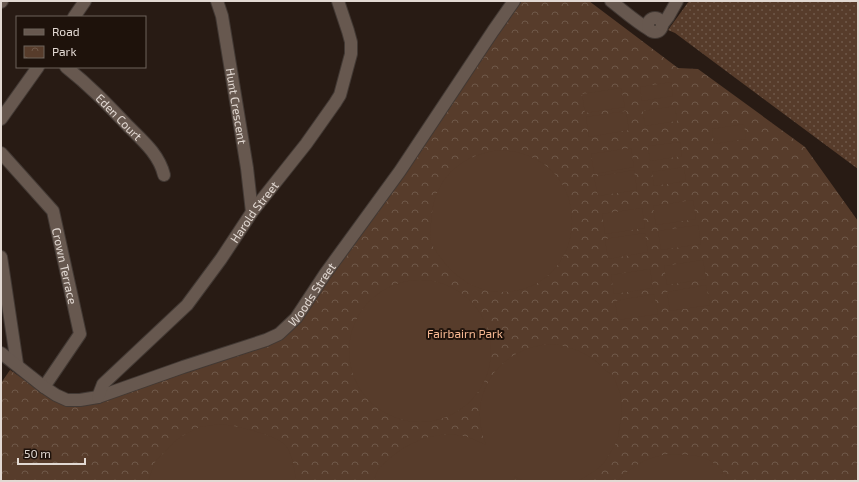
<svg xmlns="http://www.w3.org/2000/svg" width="859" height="482" font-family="'Exo 2',sans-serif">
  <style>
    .grass { fill: url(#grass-dots) }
    .park { fill: url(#park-crowns) }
    .garden { fill: #573c2b }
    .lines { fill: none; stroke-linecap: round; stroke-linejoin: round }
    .minor-casing { stroke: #423934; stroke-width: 14 }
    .minor { stroke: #67584f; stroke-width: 12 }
    .labels { text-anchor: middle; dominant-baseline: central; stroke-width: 4; stroke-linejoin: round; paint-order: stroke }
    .street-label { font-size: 12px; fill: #e2d9d3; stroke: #1e120b }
    .park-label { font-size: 12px; fill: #f9ba94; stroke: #1e120b }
  </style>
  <defs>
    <pattern id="grass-dots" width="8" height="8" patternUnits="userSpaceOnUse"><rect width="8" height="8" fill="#573c2b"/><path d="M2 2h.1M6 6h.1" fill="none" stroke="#6f5849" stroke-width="1.8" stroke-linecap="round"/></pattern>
    <pattern id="park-crowns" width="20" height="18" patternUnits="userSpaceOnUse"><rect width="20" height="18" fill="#573c2b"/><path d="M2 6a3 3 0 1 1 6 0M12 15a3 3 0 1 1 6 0" fill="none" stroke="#6f5849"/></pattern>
  </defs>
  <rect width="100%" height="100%" fill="#281b14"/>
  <!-- grass -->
  <path class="grass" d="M689 1H858V169L675 33 668 30Z"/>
  <!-- park -->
  <path class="park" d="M522 1H589L678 68 698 69 805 147 858 221V481H1V383L10 370 56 401 67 403 285 327Z"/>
  <!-- garden -->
  <path class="garden" d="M671 82 673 96 642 101 640 87Z
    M621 88 625 107 585 113 582 94Z
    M675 106 677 121 645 126 643 111Z
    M626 111 629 130 589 137 586 117Z
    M744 124 746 139 714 144 712 129Z
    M680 142 682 156 650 161 648 146Z
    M631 148 634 167 594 174 591 154Z
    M501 150C601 156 591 294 499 292 473 291 452 275 438 254 436 250 433 247 431 243 429 238 431 228 431 223 432 215 432 209 434 202 443 170 469 153 501 150Z
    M684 167 686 181 654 186 652 172Z
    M634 170 637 190 598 196 594 177Z
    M693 200 696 219 656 225 653 206Z
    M642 208 645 228 605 234 602 214Z
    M698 225 701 244 661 250 658 231Z
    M645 233 648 252 608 259 605 239Z
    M703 260 706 279 667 285 664 266Z
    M650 269 653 288 614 294 611 275Z
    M349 351a71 71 0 1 1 142 0a71 71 0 1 1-142 0Z
    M706 285 710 305 670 311 667 292Z
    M654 294 658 314 618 320 615 301Z
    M549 344 559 345 579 351 588 356 597 362 606 371 613 375 620 393 622 411 618 437 614 447 603 464 595 471 578 481H523L514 476 515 481H374C375 477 376 473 378 470 380 466 384 464 387 461 405 444 431 432 457 435 467 436 476 440 486 445 483 436 480 427 480 417 479 376 510 348 549 344Z
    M220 424C234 425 276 435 285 445 292 451 295 472 296 481H148L155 462 174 442 182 436 200 427Z
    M667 454C697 455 713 454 730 481H617C634 465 644 459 667 454Z"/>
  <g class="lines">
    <defs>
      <g id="minor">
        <path id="s1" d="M217 1 222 16 247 168 252 212"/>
        <path d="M611 1C624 11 636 22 650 30"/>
        <path d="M1 2 2 1"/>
        <path d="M74 17 85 1"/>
        <circle cx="655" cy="25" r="7"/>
        <path d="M662 25 668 17 677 1"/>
        <path id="s2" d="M66 67C90 86 107 104 128 126 142 140 159 154 164 175"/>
        <path d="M1 119 38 67"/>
        <path id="s3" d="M1 153 53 211 80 334 44 387"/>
        <path d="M1 257 17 364"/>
        <path id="s4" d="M1 353 44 387 56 395 67 400H80L98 397 183 367 266 340 279 334 296 318 325 274 400 171 493 31 514 1"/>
        <path id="s5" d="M98 397 103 384 187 305 221 259 252 212 306 144 335 103 340 95 351 54V42L348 31 338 1"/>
      </g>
    </defs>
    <!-- minor casing -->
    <use href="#minor" class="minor-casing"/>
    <!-- minor -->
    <use href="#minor" class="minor"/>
  </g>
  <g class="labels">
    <!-- street labels -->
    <g class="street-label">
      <text stroke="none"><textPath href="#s1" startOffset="107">Hunt Crescent</textPath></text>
      <text stroke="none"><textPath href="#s2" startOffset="73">Eden Court</textPath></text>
      <text stroke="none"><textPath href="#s5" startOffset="244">Harold Street</textPath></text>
      <text stroke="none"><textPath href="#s3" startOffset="134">Crown Terrace</textPath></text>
      <text stroke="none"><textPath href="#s4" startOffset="356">Woods Street</textPath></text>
    </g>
    <!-- park labels -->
    <g class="park-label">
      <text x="465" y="333">Fairbairn Park</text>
    </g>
  </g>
  <!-- border -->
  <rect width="859" height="482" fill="none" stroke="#e2d9d3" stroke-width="4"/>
  <!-- legend -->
  <rect x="16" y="16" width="130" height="52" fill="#1e120b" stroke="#6c625b"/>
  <rect x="24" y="29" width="20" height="6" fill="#67584f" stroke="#6c625b"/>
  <text x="52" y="36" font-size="12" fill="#e2d9d3">Road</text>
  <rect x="24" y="46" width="20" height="12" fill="url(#park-crowns)" stroke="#6c625b"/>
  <text x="52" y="56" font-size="12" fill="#e2d9d3">Park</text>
  <!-- scale -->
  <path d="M18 458v6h67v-6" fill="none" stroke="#e2d9d3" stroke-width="2"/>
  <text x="24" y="458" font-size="12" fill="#e2d9d3" stroke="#1e120b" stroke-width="3" paint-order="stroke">50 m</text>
</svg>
